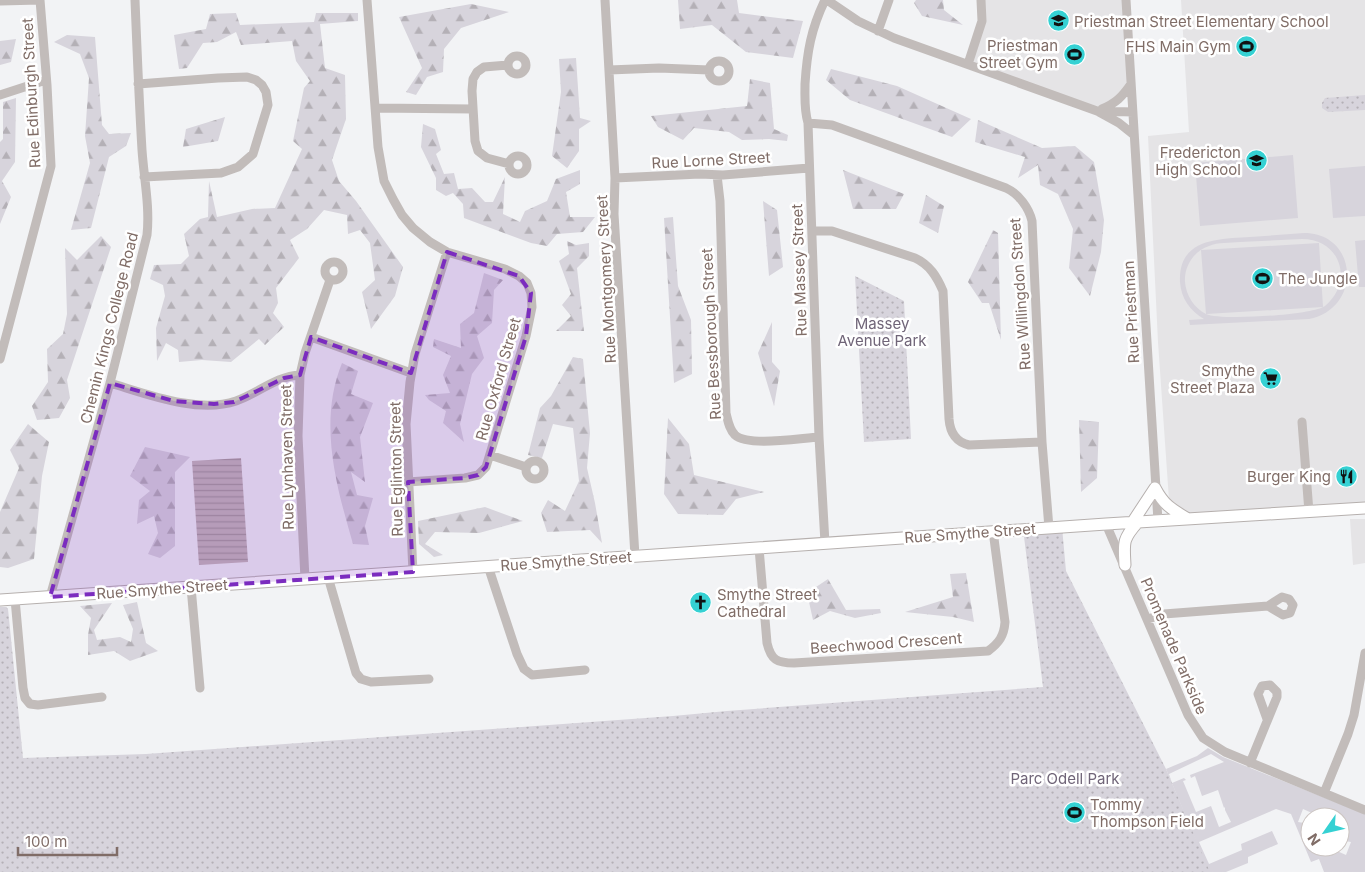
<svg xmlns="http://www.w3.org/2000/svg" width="1365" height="872" font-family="Inter,sans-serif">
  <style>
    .built { fill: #e5e4e6 }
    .grass { fill: #d7d4dc; fill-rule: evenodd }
    .forest { fill: url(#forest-firs) }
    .park { fill: url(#park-dots) }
    .water { fill: url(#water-rules) }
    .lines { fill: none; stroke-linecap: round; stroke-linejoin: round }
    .major-casing { stroke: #b6b0ae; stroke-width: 13 }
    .minor { stroke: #c2bcba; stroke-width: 9 }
    .major { stroke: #fff; stroke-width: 11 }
    .marked { fill: #7b2cbf; fill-opacity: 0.2; stroke: #7b2cbf; stroke-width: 4; stroke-dasharray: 10 6; stroke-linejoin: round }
    .labels { text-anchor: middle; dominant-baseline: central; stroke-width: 5; stroke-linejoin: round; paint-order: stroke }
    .poi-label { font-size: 15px; fill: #806d67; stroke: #fff; text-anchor: end }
    .street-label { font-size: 15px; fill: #806d67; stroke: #fff }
    .park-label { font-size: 15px; fill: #706578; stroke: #fff }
  </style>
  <defs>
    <pattern id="forest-firs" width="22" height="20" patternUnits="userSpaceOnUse" patternTransform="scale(1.25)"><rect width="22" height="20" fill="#d7d4dc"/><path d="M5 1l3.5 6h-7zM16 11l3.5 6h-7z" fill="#b4b0b6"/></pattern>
    <pattern id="park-dots" width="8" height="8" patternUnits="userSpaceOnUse" patternTransform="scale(1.25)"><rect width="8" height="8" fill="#d7d4dc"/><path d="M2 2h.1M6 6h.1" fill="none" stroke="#b4b0b6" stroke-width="1.8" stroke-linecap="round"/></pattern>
    <pattern id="water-rules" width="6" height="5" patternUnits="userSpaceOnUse" patternTransform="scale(1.25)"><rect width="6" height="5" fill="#c5b8b8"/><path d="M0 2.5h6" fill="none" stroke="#a59a99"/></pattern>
  </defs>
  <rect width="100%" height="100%" fill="#f2f3f5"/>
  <!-- built -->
  <path class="built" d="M981 0H1126L1131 84 1097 111 968 64 980 31Z
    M1181 0H1365V513L1188 519 1169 500 1158 342 1148 136 1189 132Z
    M1350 519H1365V563L1353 565Z"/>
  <!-- grass -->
  <path class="grass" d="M1293 155 1298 218 1200 226 1195 163Z
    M1365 166V216L1333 218 1329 169Z
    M1304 233C1358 233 1363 308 1309 319L1190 325 1189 320 1204 319C1190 311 1181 298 1180 282 1178 238 1219 239 1250 237 1268 236 1286 234 1304 233ZM1302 239C1341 239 1354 282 1325 306L1323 307 1319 243 1201 250 1206 314C1194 308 1186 295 1185 282 1184 266 1194 251 1209 246 1218 242 1230 243 1240 242 1261 241 1281 240 1302 239ZM1323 307C1309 315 1221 321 1206 314Z
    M1365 240V287H1359L1355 241Z
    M1208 748 1223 757 1365 814V872H1324L1319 859 1311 862 1291 814 1276 809 1199 842 1209 864 1242 850 1241 844 1272 831 1278 844 1248 857V863L1226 872H1209L1166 769 1197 756ZM1211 754 1224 762 1190 775 1191 778 1195 776 1202 796 1218 790 1224 808 1225 807V810L1231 822 1219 827 1211 806 1196 812 1183 781 1186 780 1184 778 1172 783 1169 774ZM1303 809 1321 817H1340V840L1351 842 1346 855 1328 847H1310V824L1298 822Z"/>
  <!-- forest -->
  <path class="forest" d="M678 0H737L739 13 803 21 793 58 746 52 712 25 680 29Z
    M916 0H943L944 10 963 25 922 16 914 3Z
    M471 4 509 12 461 28 444 49 443 72 427 77 416 95 406 92 422 68 399 17Z
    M236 13 240 25 314 22 316 13H358V21L320 24 325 68 345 75 346 119 332 160 339 181 356 201 403 267 395 296 371 329 362 292 375 280 370 243 360 230 348 234 347 215 324 210 307 229 290 240 299 258 276 288 278 303 273 313 284 327 265 345 259 339 231 362 202 360 179 362 178 350 166 343 157 361 156 328 165 296 163 285 150 279 154 265 181 264 189 256 184 234 200 219 208 217 209 181 217 217 252 209 275 208 302 149 293 141 304 88 310 81 296 61 292 41 241 45 236 32 217 42 203 43 187 68 179 69 174 35 206 29 210 14Z
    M67 35 95 37 102 125 109 134 131 133 126 146 109 157 91 228 71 230 90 163 85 136 89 78 80 54 54 42Z
    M16 39 11 62 0 65V41Z
    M576 58 580 118 591 121 579 129V151L567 168 552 156 561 92 559 59Z
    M831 69 897 86 971 119 952 137 850 100 826 80Z
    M750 79 770 83 774 129 788 135 787 141 769 139 742 140 729 132 694 128 683 140 658 127 651 116 747 106Z
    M16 98 15 162 2 181 11 197 0 224V142L3 139V102Z
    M225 117 218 141 183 147 186 129Z
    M978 120 1042 148 1075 146 1094 162 1104 220 1101 252 1090 296 1069 268 1073 229 1058 194 1040 185 1038 165 1018 178 1025 157 975 142Z
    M423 124 435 129 441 150 436 154 444 174 454 173 458 189 472 188 485 202H493L505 177 503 214 520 222 525 211 547 201 556 179 580 170V184L566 192 570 217H595L583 232 557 234 547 246 531 243 464 218 463 204 453 193 446 196 436 190V178L421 147Z
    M843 170 904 194 896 209H853Z
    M926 195 944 206 938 233 919 223Z
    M763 201 777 210 783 267 769 276Z
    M673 217 678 286 691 320 692 374 674 383 664 218Z
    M993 230 998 233 1001 340 989 303H982L968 282Z
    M101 236 111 247 67 380 70 398 59 418 37 420 32 406 48 382 47 349 63 334 67 314 65 248 77 260Z
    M567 241 576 245 589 243V256L577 268 584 331H556L571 316 562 305 571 294 559 261 569 254Z
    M484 273 503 280 494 290 492 323 477 336 484 358 472 374 460 424 464 442 443 423 446 411 429 400 425 395 450 393 443 375 451 356 433 347 434 339 461 348 460 324 474 313Z
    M772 322V362L780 371 774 406 758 353Z
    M573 357 583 359 590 433 587 468 595 503 602 543 590 530 547 532 541 513 548 500 565 511 579 481 573 428 553 424 542 458 528 455 540 408 551 396Z
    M342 363 358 371 351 394 373 403 360 437 365 482 351 472 357 495 373 498 365 526 369 545 353 544C336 485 318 422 342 363Z
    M668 418 689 444 694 475 764 492 736 499 723 515 678 514 664 494Z
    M1079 420 1099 422 1097 478 1081 492Z
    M28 424 49 442 42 476 34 559 8 568 0 567V512L19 468 10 450Z
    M145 447 190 457 175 472V546L160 558 148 554 158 533 154 516 137 524 139 500 150 491 130 476Z
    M485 507 523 521 479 533 435 532 425 544 443 555 434 557 419 544 418 521Z
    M966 573 974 622 953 617 905 612 953 597 950 574Z
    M828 579 846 610 880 609 881 613 855 618 830 611 813 620 807 593Z
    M137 602 146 643 158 651 130 661 114 651 88 655V635L91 618 80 606 112 603 94 630 97 640 120 637 131 642 133 629 123 605Z"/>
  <!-- park -->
  <path class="park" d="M1365 95V110L1328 112 1322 108V103L1325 98Z
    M855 276 904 301 911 439 864 442Z
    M1062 527 1066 571 1166 769 1210 872H0V607H6L8 609 23 758 146 754 673 716 727 711 1043 687 1023 529Z"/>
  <!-- water -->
  <path class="water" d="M241 458 248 562 199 565 192 461Z"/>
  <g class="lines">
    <defs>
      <path id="major" d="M1132 523 1155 488C1164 505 1171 509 1188 519
        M1125 565C1124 543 1122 540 1137 523
        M0 600 1106 524 1365 508"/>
    </defs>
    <!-- major casing -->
    <use href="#major" class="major-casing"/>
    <!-- minor -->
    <path class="minor" d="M367 0 378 147 384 181 393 199 402 215 413 228 430 242 447 252 505 269 519 276 527 283 531 293 532 307 526 336 486 467 478 475 465 478 408 482
      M605 0 615 178 614 214 635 556
      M825 0C811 29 807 52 805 84 805 98 804 110 808 123L819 437 825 543
      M827 0 858 21 894 38 1097 111 1133 112
      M1126 0 1158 521
      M0 1 40 0 47 85 51 166 0 359
      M878 31 889 0
      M508 65a9 9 0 1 1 18 0a9 9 0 1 1-18 0Z
      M709 71a10 10 0 1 1 20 0a10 10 0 1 1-20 0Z
      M968 64 982 21 981 0
      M508 65 484 67 477 72 473 79 472 91 475 141 478 151 487 158 509 164
      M609 70 659 68 709 70
      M138 84 218 78 247 77 256 80 262 85 266 92 268 105 253 154 238 167 221 173 144 177
      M0 95 46 80
      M375 108 473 109
      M1102 109C1116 103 1122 97 1131 84
      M1099 112 1119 123 1134 135
      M808 123 832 125 1006 188C1019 194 1029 208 1032 221L1042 442 1049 528
      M509 165a9 9 0 1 1 18 0a9 9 0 1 1-18 0Z
      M717 175 720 201 726 413C728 421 729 429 735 435 748 447 800 438 819 437
      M615 178 700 174 723 175 809 168
      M812 231H832L915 258C930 265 937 277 943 291L949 419C950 432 956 442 969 445L1042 442
      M325 271a9 9 0 1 1 18 0a9 9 0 1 1-18 0Z
      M311 337 411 373
      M110 383C147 394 198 414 236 401 257 394 276 376 300 375
      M1302 422 1309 512
      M490 455 526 467
      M526 470a9 9 0 1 1 18 0a9 9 0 1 1-18 0Z
      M1106 524 1188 715 1203 738 1225 752 1365 810
      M759 548 767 643C771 660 777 663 794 663L988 651C999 643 1004 636 1005 622L993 531
      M488 566 517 654 524 669 532 675 585 670
      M413 572 406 424 410 382 415 354 447 252
      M328 577 356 673 361 679 371 682 429 679
      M305 579 298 436 300 375 305 353 330 280
      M191 587 200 688
      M50 597 110 383 147 235C150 207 144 179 142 150 139 100 137 50 135 0
      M15 599 23 688 25 698 30 704 38 705 102 697
      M1148 619 1164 614 1268 606 1282 597 1289 599 1293 605 1290 613 1283 615 1268 606
      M1250 763 1277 697V692L1270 685 1262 686 1258 694 1267 719
      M1324 793 1348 734 1354 715 1365 653"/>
    <!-- major -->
    <use href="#major" class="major"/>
  </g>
  <!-- marked area -->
  <path class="marked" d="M447 252 519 276 531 293 526 336 486 467 478 475 465 478 408 482 413 572 50 597 110 383 174 401 214 404 234 402 284 378 300 375 311 337 411 373Z"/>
  <!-- icons -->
  <defs>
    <symbol id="school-disc" viewBox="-11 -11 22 22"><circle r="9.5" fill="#35d1d3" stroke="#fff"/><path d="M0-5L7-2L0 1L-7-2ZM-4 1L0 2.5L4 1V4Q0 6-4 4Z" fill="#111"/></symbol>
    <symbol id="stadium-disc" viewBox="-11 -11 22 22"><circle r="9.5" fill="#35d1d3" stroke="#fff"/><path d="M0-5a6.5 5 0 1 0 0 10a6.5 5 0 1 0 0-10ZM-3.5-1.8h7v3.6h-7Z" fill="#111"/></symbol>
    <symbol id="supermarket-disc" viewBox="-11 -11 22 22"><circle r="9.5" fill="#35d1d3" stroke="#fff"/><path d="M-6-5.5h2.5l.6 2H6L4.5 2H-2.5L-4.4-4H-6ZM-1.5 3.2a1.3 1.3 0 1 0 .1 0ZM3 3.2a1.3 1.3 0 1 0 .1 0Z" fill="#111"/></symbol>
    <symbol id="restaurant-disc" viewBox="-11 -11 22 22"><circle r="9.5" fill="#35d1d3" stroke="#fff"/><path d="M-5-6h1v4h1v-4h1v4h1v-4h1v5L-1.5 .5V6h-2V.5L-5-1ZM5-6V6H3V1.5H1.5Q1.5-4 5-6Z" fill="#111"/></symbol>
    <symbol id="church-disc" viewBox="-11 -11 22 22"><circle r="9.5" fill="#35d1d3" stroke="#fff"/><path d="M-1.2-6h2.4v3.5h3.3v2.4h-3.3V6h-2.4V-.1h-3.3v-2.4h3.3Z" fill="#111"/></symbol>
  </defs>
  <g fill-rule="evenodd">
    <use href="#school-disc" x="1046" y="8" width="25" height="25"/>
    <use href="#stadium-disc" x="1234" y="34" width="25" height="25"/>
    <use href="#stadium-disc" x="1062" y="42" width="25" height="25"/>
    <use href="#school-disc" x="1244" y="148" width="25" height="25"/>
    <use href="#stadium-disc" x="1250" y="266" width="25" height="25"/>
    <use href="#supermarket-disc" x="1258" y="366" width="25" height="25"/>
    <use href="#restaurant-disc" x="1334" y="464" width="25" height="25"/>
    <use href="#church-disc" x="688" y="590" width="25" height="25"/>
    <use href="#stadium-disc" x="1062" y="800" width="25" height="25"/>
  </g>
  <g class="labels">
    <!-- poi labels -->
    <g class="poi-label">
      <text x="1074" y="21" text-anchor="start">Priestman Street Elementary School</text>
      <text x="1058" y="45">Priestman<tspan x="1058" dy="17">Street Gym</tspan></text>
      <text x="1231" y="46">FHS Main Gym</text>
      <text x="1241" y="152">Fredericton<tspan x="1241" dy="17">High School</tspan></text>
      <text x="1278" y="278" text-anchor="start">The Jungle</text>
      <text x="1255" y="370">Smythe<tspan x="1255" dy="17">Street Plaza</tspan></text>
      <text x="1331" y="476">Burger King</text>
      <text x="717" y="594" text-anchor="start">Smythe Street<tspan x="717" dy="17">Cathedral</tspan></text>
      <text x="1090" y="804" text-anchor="start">Tommy<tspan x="1090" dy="17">Thompson Field</tspan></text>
    </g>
    <!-- street labels -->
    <g class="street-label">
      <text transform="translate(31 93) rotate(-93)">Rue Edinburgh Street</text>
      <text transform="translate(711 160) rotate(-3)">Rue Lorne Street</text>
      <text transform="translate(799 270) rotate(-92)">Rue Massey Street</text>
      <text transform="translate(606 279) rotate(-93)">Rue Montgomery Street</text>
      <text transform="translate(1020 294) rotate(-94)">Rue Willingdon Street</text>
      <text transform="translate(1131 312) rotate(-93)">Rue Priestman</text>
      <text transform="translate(109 328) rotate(-76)">Chemin Kings College Road</text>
      <text transform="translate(711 334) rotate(-93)">Rue Bessborough Street</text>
      <text transform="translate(498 379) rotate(-74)">Rue Oxford Street</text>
      <text transform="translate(287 457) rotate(-91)">Rue Lynhaven Street</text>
      <text transform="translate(396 469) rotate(-91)">Rue Eglinton Street</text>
      <text transform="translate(970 533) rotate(-4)">Rue Smythe Street</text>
      <text transform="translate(566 561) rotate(-4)">Rue Smythe Street</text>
      <text transform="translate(162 589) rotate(-4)">Rue Smythe Street</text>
      <text transform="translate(886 643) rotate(-4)">Beechwood Crescent</text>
      <text transform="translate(1174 646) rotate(67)">Promenade Parkside</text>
    </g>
    <!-- park labels -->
    <g class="park-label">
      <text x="882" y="323">Massey<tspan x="882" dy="17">Avenue Park</tspan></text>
      <text x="1065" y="778">Parc Odell Park</text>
    </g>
  </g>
  <!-- north arrow -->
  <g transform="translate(1325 832) rotate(236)"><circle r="24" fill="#ffffff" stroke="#ccc5c2"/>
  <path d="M0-4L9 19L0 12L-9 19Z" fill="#35d1d3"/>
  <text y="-8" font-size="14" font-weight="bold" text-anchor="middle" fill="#806d67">N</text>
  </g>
  <!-- scale -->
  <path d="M18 847v8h99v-8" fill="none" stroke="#806d67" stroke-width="2.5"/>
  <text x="25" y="847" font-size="15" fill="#806d67" stroke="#ffffff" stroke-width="4" paint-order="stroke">100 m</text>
</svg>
